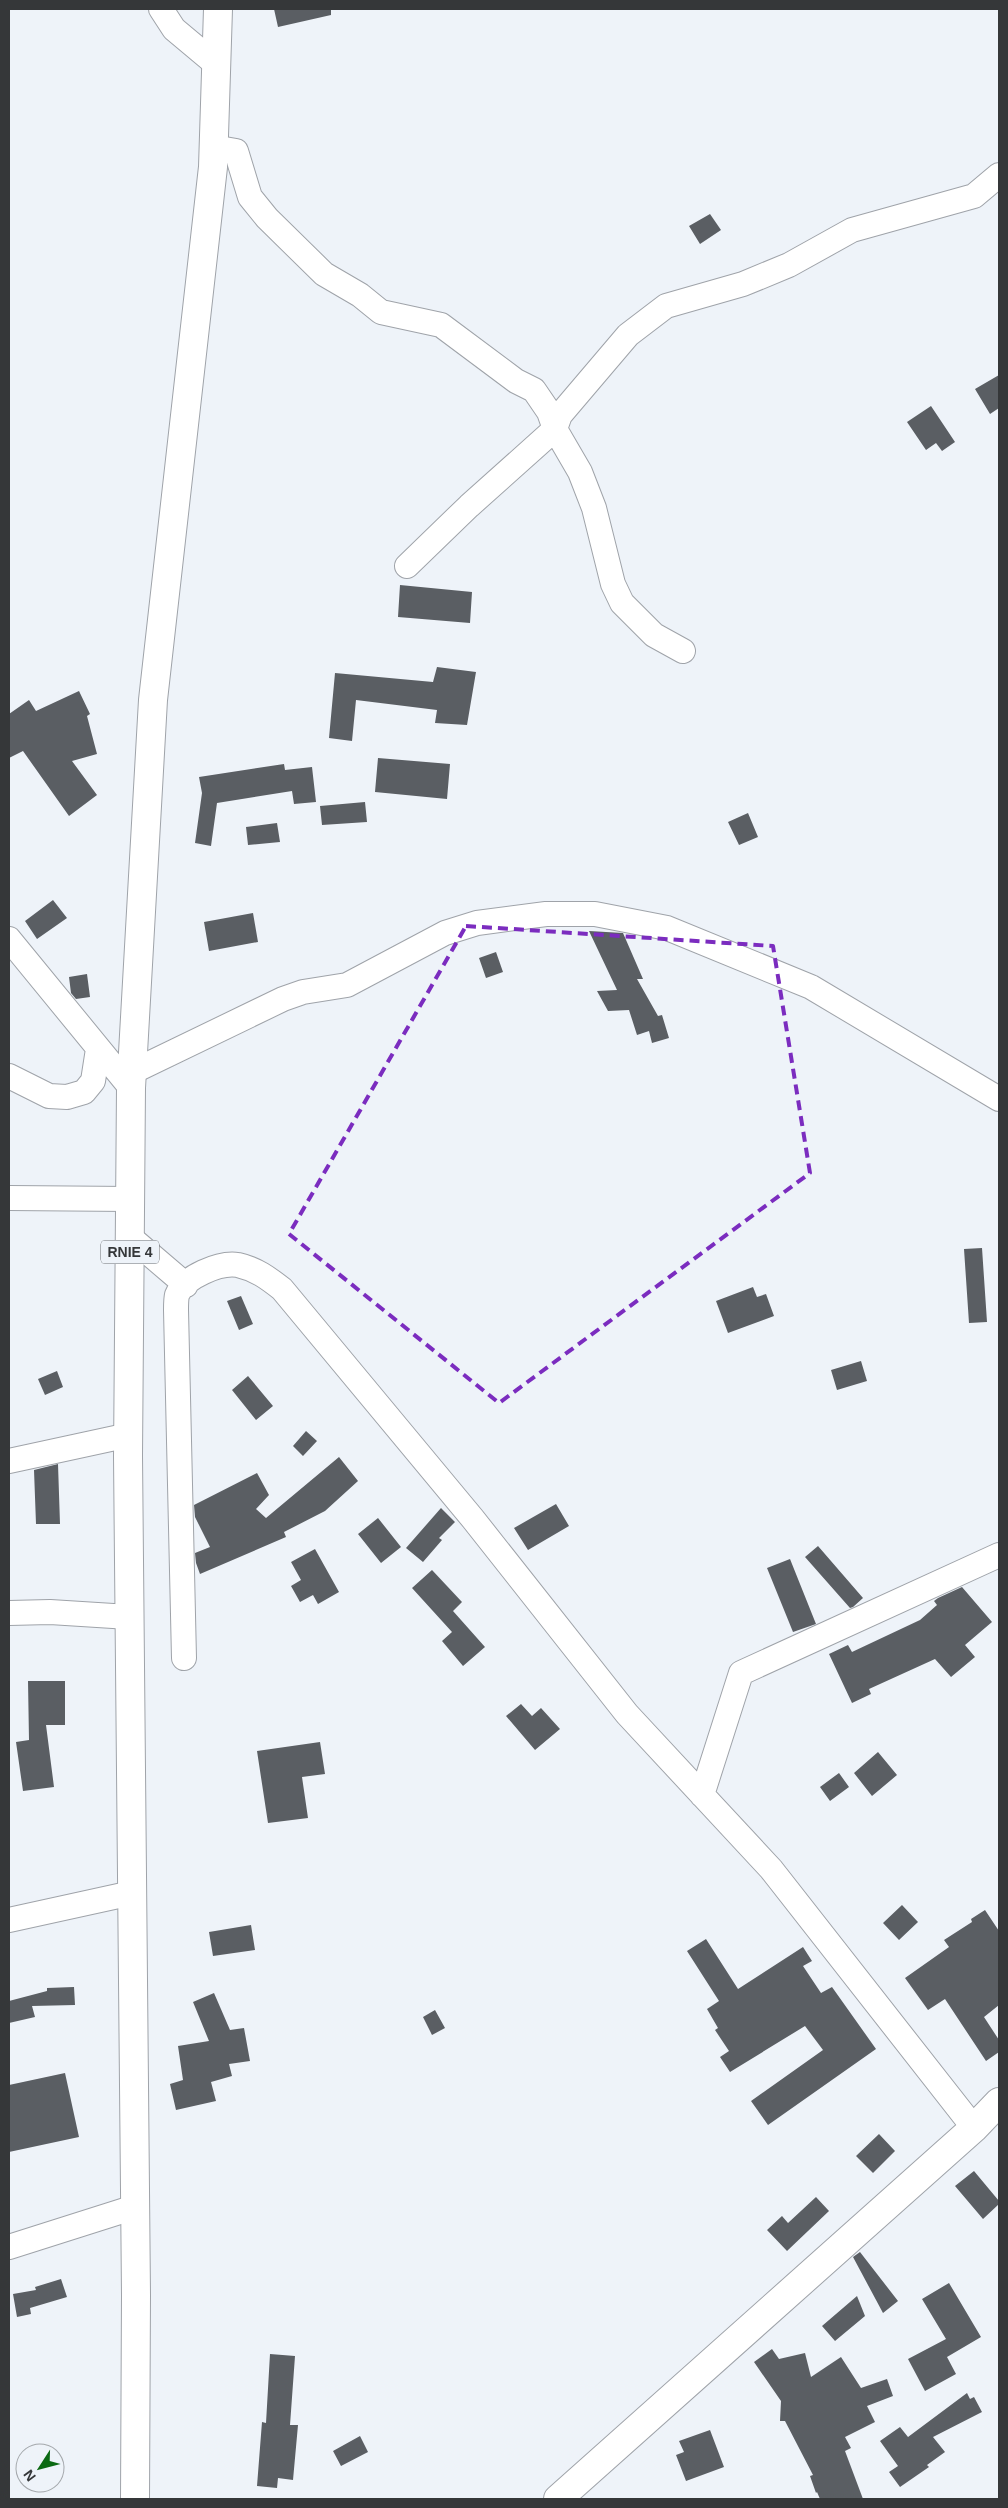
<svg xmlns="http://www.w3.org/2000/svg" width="1008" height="2508" font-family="Helvetica,sans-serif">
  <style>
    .building { fill: #5a5e63 }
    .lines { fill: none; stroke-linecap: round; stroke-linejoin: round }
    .minor-casing { stroke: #9fa3a9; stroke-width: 26 }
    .major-casing { stroke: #9fa3a9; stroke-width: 30 }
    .minor { stroke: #fff; stroke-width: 24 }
    .major { stroke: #fff; stroke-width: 28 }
    .marked { fill: none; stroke: #7b2cbf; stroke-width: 4; stroke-dasharray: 10 6; stroke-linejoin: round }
    .labels { text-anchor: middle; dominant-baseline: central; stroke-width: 5; stroke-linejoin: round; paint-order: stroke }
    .shield { fill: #eef3f9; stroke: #6c6f73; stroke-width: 1 }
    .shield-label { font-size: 14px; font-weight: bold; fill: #353739 }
  </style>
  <rect width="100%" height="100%" fill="#eef3f9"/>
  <!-- building -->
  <path class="building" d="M274 9H331V15L278 27Z
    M710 214 721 230 700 244 689 226Z
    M999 375V408L990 414 975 389Z
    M931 406 955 442 942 451 936 443 926 450 907 422Z
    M400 585 472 592 470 623 398 617Z
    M437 667 476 672 467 725 435 723 437 710 356 700 352 741 329 738 335 673 433 682Z
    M79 691 90 714 87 716 97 754 72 761 97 795 69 816 23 751 9 758V714L29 700 36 711Z
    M378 758 450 764 447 799 375 792Z
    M284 764 285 770 312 767 316 802 294 804 292 791 217 803 211 846 195 843 202 793 199 777Z
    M365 802 367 822 322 825 320 806Z
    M748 813 758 837 739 845 728 822Z
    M277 823 280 842 248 845 246 827Z
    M53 900 67 918 37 939 25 921Z
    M253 913 258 942 209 951 204 922Z
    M589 931 623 933 643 979H637L658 1016 662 1015 669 1038 652 1043 649 1031 637 1035 629 1010 608 1011 597 991 617 990Z
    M496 952 503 972 486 978 479 958Z
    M87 974 90 997 76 999 71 993 69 977Z
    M982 1248 987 1322 969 1323 964 1249Z
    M753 1287 757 1297 766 1294 774 1316 728 1333 716 1301Z
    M241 1296 253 1324 239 1330 227 1301Z
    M861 1361 867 1381 837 1390 831 1370Z
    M57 1371 63 1387 45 1395 38 1379Z
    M248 1376 273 1406 256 1420 232 1390Z
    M306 1431 317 1441 303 1456 293 1446Z
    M339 1457 358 1481 325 1511 284 1532 286 1537 200 1574 196 1563 195 1553 210 1547 195 1517 194 1505 257 1473 269 1495 256 1509 266 1518Z
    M58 1464 60 1524H36L34 1470Z
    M556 1504 569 1526 528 1550 514 1528Z
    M441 1508 455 1522 439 1538 442 1540 423 1562 406 1548Z
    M378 1518 401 1547 381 1563 358 1534Z
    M818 1546 863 1598 853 1607 850 1608 805 1557Z
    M315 1549 339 1592 318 1604 313 1595 300 1602 291 1586 301 1580 291 1562Z
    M790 1559 816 1624 793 1632 767 1568Z
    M432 1570 462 1602 453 1611 485 1647 463 1666 442 1641 452 1632 412 1588Z
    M962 1587 992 1622 965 1645 975 1657 951 1677 935 1659 869 1689 871 1694 852 1703 829 1654 848 1645 852 1652 920 1620 937 1605 934 1601 938 1598Z
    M28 1681H65V1725H46L54 1787 23 1791 16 1742 29 1740Z
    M521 1704 532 1716 541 1708 560 1729 535 1750 506 1716Z
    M320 1742 325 1774 302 1777 308 1818 268 1823 257 1751Z
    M878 1752 897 1775 872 1796 854 1773Z
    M839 1773 849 1787 830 1801 820 1787Z
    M902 1905 918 1922 899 1940 883 1923Z
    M985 1910 999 1931V2005L984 2017 999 2040V2052L986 2061 945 1999 928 2010 905 1978 949 1947 944 1940 972 1922 971 1919Z
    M251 1925 255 1950 213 1956 209 1932Z
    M706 1939 738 1989 803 1947 812 1961 803 1966 821 1993 832 1987 876 2049 768 2125 751 2101 823 2050 805 2026 730 2072 720 2057 729 2051 715 2030 718 2028 707 2009 719 2001 687 1951Z
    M74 1987 75 2005 32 2006 35 2017 9 2023V2001L47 1991V1988Z
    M214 1993 230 2030 244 2028 250 2061 229 2064 232 2076 211 2082 216 2101 176 2110 170 2084 183 2080 178 2046 209 2041 193 2002Z
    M435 2010 445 2028 432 2035 423 2017Z
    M65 2073 79 2137 9 2152V2085Z
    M879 2134 895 2151 873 2173 856 2156Z
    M974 2171 999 2201V2204L983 2219 955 2186Z
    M816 2197 829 2211 787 2251 767 2230 782 2216 788 2223Z
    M860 2252 898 2301 883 2313 853 2257Z
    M61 2279 67 2297 30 2308 31 2314 17 2317 13 2294 36 2290 35 2287Z
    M949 2283 981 2337 947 2357 956 2374 925 2391 908 2359 946 2339 922 2299Z
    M857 2296 865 2316 835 2341 822 2326Z
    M772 2349 779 2359 805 2353 811 2377 841 2357 861 2388 887 2379 893 2396 867 2406 875 2422 845 2437 851 2448 845 2451 863 2499H820L817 2492 816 2493 810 2476 813 2475 785 2421H780L781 2401 754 2362Z
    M270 2354 295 2356 290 2425H298L293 2480 278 2478 277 2488 257 2486 262 2422 266 2423Z
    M967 2393 970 2399 974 2397 982 2412 933 2437 945 2452 927 2465 929 2467 900 2487 889 2472 898 2466 880 2441 900 2427 908 2437Z
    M710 2430 724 2467 686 2481 676 2455 684 2452 679 2441Z
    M360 2436 368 2452 341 2466 333 2451Z"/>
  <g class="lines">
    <defs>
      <path id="minor" d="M161 9 174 29 217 65
        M213 147 236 151 250 197 267 218 324 274 360 295 381 312 441 325 516 381 534 390 549 412 555 429 580 472 594 508 613 584 622 603 654 635 683 651
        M407 566 469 506 555 429 560 415 628 335 666 306 743 284 789 265 852 230 974 196 999 175
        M9 939 131 1088
        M132 1072 283 999 303 992 347 985 445 933 477 923 546 914H595L667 928 811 987 999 1099
        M9 1076 49 1096 67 1097 84 1092 93 1081 98 1049
        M9 1198 130 1199
        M131 1238 186 1285
        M9 1461 129 1435
        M9 1613 50 1612 129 1617
        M184 1658 176 1310C176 1306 176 1299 177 1295 184 1277 220 1262 238 1265 256 1269 268 1278 282 1289L473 1519 627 1714 771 1869 974 2128
        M702 1795 741 1673 999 1555
        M9 1920 132 1893
        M9 2247 135 2207"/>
      <path id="major" d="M135 2499 136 2295 128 1456 131 1088 153 700 213 167 218 9
        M558 2499 974 2128 999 2102"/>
    </defs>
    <!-- minor casing -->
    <use href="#minor" class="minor-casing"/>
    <!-- major casing -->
    <use href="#major" class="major-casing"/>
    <!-- minor -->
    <use href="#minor" class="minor"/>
    <!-- major -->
    <use href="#major" class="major"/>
  </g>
  <!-- marked area -->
  <path class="marked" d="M466 926 773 946 810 1173 499 1403 289 1234Z"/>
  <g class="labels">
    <!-- shield labels -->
    <rect class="shield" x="101" y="1240.5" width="58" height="23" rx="4"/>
    <g class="shield-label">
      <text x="130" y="1252">RNIE 4</text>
    </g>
  </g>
  <!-- border -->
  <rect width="1008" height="2508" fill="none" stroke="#353739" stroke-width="20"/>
  <!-- north arrow -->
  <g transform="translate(40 2468) rotate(234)"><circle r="24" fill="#eef3f9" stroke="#a4a8ac"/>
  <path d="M0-4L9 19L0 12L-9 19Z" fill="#0b6913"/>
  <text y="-8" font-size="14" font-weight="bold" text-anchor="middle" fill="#353739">N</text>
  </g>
</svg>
